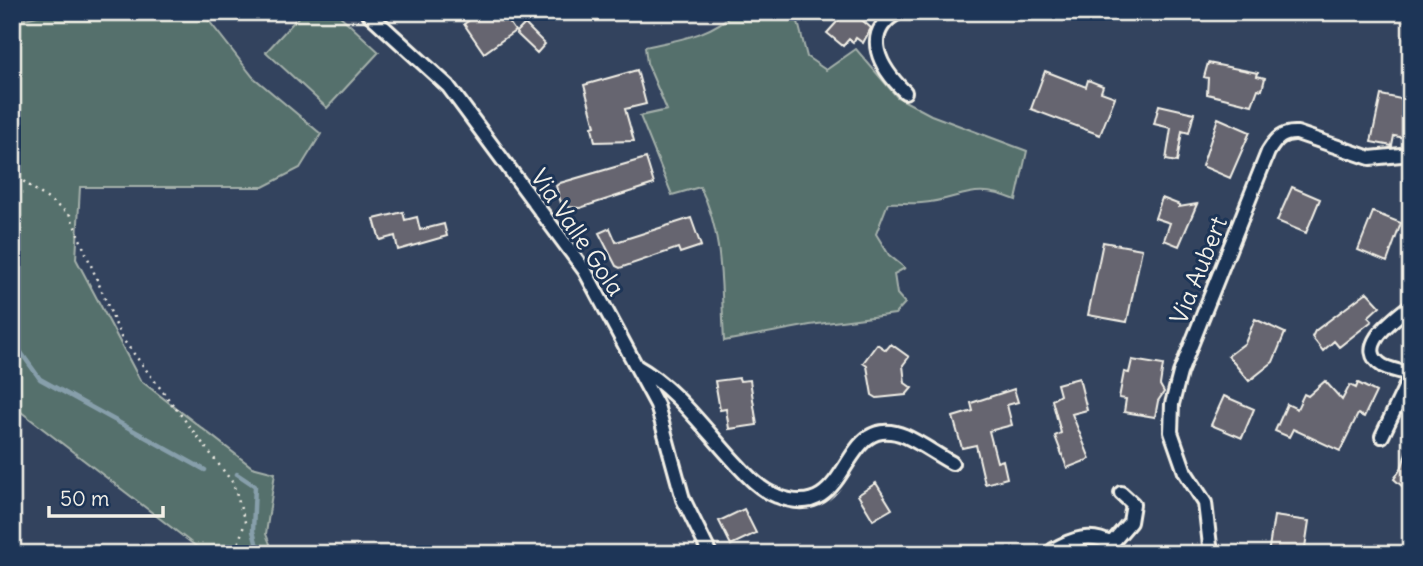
<svg xmlns="http://www.w3.org/2000/svg" width="1423" height="566" font-family="Delius,sans-serif">
  <style>
    .green { fill: #556f6c; stroke: #a4b0aa; stroke-width: 2 }
    .lines { fill: none; stroke-linecap: round; stroke-linejoin: round }
    .stream { stroke: #879fab; stroke-width: 4.5 }
    .building { fill: #666570; stroke: #f4f1e8; stroke-width: 2 }
    .minor-casing { stroke: #f4f1e8; stroke-width: 18 }
    .path { stroke: #f4f1e8; stroke-width: 2.5; stroke-dasharray: 2 5; stroke-linecap: butt }
    .minor { stroke: #1d3557; stroke-width: 12 }
    .labels { text-anchor: middle; dominant-baseline: central; stroke-width: 6; stroke-linejoin: round; paint-order: stroke }
    .street-label { font-size: 24px; fill: #f4f1e8; stroke: #1d3557 }
  </style>
  <rect width="100%" height="100%" fill="#33435e"/>
  <filter id="ink" filterUnits="userSpaceOnUse"><feTurbulence type="fractalNoise" baseFrequency=".0143" numOctaves="2"/><feDisplacementMap in="SourceGraphic" scale="14" xChannelSelector="R" yChannelSelector="G"/><feConvolveMatrix kernelMatrix="1 2 1 2 8 2 1 2 1" color-interpolation-filters="sRGB"/></filter>
  <g filter="url(#ink)">
    <!-- green -->
    <path class="green" d="M53 12H202L253 77 321 134 300 168 263 187H80L76 259 140 380 252 467 275 473 266 534 274 554H206L12 405V27L21 20Z
      M303 12H336L379 52 327 108 266 52Z
      M734 12H787L797 18 807 57 826 70 856 49 897 97 931 115 1027 151 1016 200C971 181 962 200 921 203 910 204 899 202 888 203L876 234 889 255 905 268 894 274 897 294 905 303 895 314 810 325 724 341C721 290 724 233 700 187L672 195 640 116 667 110 647 63 645 47C676 40 711 36 734 12Z"/>
    <g class="lines">
      <!-- stream -->
      <path class="stream" d="M12 340 40 379 205 470
        M237 474 255 486 253 531 259 554"/>
    </g>
    <!-- building -->
    <path class="building" d="M481 12H502L515 31 484 53 464 24Z
      M846 12H853L871 28 863 43 856 38 853 42 849 39 843 46 827 33Z
      M525 24 545 44 537 53 516 33Z
      M1208 63 1258 73 1257 76 1265 78 1262 90 1258 89 1252 105 1207 94 1208 78 1204 77Z
      M637 70 646 104 625 109 634 141 595 142 592 127 595 126 584 85Z
      M1045 71 1086 87 1088 80 1103 86 1101 92 1115 97 1100 135 1031 109Z
      M1381 95 1411 101V139L1394 136 1392 146 1371 142Z
      M1159 105 1194 113 1189 133 1182 131 1177 162 1166 160 1171 128 1154 124Z
      M1218 118 1250 132 1230 178 1202 166Z
      M646 158 654 184 580 208 567 207 565 201 561 203 556 186 560 183Z
      M1292 187 1320 199 1306 233 1277 221Z
      M1162 198 1180 205 1179 207 1197 204 1179 246 1164 240 1170 223 1155 218Z
      M403 212 405 220 417 217 420 230 444 224 447 236 398 250 395 236 380 240 374 219Z
      M1373 212 1401 223 1387 262 1358 250Z
      M691 218 701 246 680 253 678 248 620 268 616 266 599 233 610 228 616 242Z
      M1103 242 1142 249 1127 322 1088 315Z
      M1367 292 1380 306 1368 317 1372 321 1339 347 1334 341 1323 351 1312 337 1315 331Z
      M1255 319 1285 333 1273 362 1249 381 1228 356 1245 343Z
      M877 344 886 350 891 344 909 357 903 365 905 383 912 388 906 395 877 398 872 395 867 366 863 363Z
      M1132 360 1163 365 1160 385 1164 392 1158 401 1155 417 1124 412 1126 399 1119 398 1124 372 1129 373Z
      M739 378 740 381 750 380 757 425 729 429 726 409 720 410 715 381Z
      M1079 378 1087 410 1072 414 1090 459 1067 468 1055 436 1061 433 1052 400 1060 395 1057 384Z
      M1325 381 1342 400 1350 385 1356 388 1358 383 1376 392 1364 417 1358 414 1340 451 1293 429 1289 437 1275 431 1287 404 1297 409 1304 394 1308 396Z
      M1014 389 1018 402 1007 405 1012 425 989 431 997 462 1003 460 1007 478 985 484 976 445 962 448 953 417 973 411 971 403Z
      M1224 396 1254 409 1242 438 1211 425Z
      M1407 449H1411V494L1394 479 1402 467Z
      M876 483 892 509 873 520 858 495Z
      M744 509 756 533 731 545 719 521Z
      M1274 516 1309 521 1304 554H1268Z"/>
    <g class="lines">
      <defs>
        <path id="minor" d="M367 12 448 86 585 271 657 405 683 499 710 554
          M899 12C859 33 881 69 905 92
          M1411 305C1397 317 1352 347 1383 366 1391 370 1402 372 1411 374
          M636 366C674 387 702 426 732 459 745 473 758 489 777 496 854 527 838 408 905 436 921 443 937 455 952 463
          M1382 436 1411 375
          M1111 544 1130 522 1133 504 1121 493
          M1053 550C1072 539 1091 532 1111 544L1112 554
          M1211 554 1205 503 1185 472 1171 432 1172 404 1180 373 1268 152C1276 139 1282 132 1297 133L1370 158 1411 154"/>
      </defs>
      <!-- minor casing -->
      <use href="#minor" class="minor-casing"/>
      <!-- path -->
      <path class="path" d="M12 173 70 215 121 337 233 483 245 522 235 554"/>
      <!-- minor -->
      <use href="#minor" class="minor"/>
    </g>
  </g>
  <g class="labels">
    <!-- street labels -->
    <g class="street-label">
      <text transform="translate(578 232) rotate(56)">Via Valle Gola</text>
      <text transform="translate(1198 270) rotate(-68)">Via Aubert</text>
    </g>
  </g>
  <!-- margin -->
  <rect width="1423" height="566" fill="none" stroke="#1d3557" stroke-width="42"/>
  <rect x="21" y="21" width="1381" height="524" fill="none" stroke="#f4f1e8" stroke-width="2.5" filter="url(#ink)"/>
  <!-- scale -->
  <path d="M49 506v10h114v-10" fill="none" stroke="#f4f1e8" stroke-width="3.5"/>
  <text x="60" y="506" font-size="21" fill="#f4f1e8" stroke="#1d3557" stroke-width="5" paint-order="stroke">50 m</text>
</svg>
